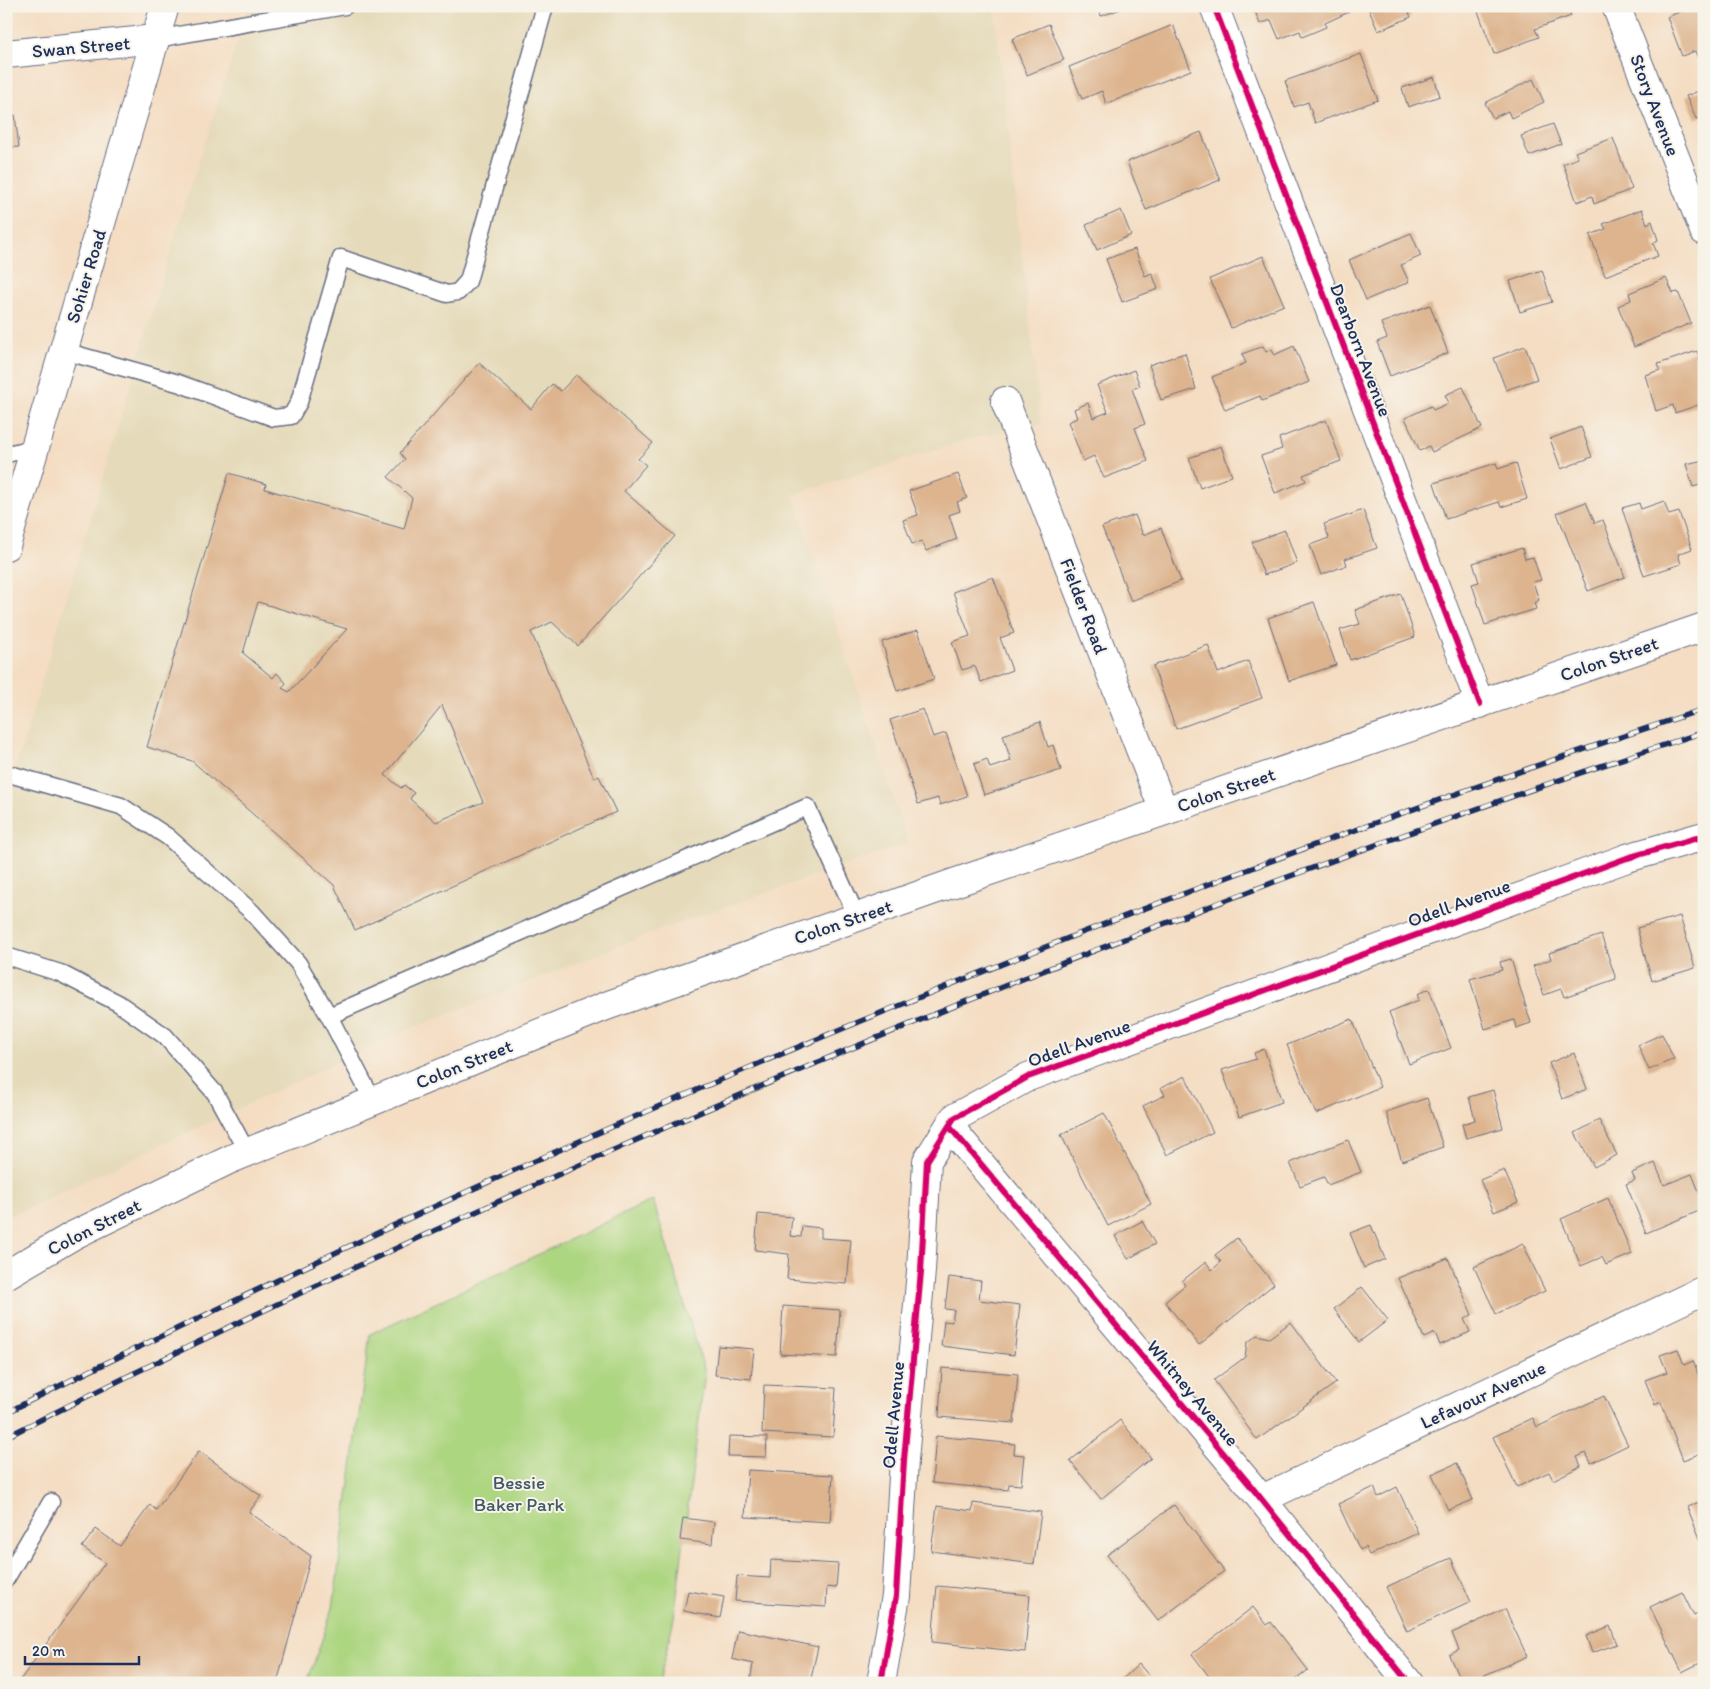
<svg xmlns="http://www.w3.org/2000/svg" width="1710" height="1689" font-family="Itim,sans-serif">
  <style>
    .built { fill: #e5daba }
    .green { fill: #add681; stroke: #648270 }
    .building { fill: #ddb48e; fill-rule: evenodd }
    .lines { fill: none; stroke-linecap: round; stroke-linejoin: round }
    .service-casing { stroke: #676c81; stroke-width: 19 }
    .minor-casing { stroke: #676c81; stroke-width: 30 }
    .secondary-casing { stroke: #676c81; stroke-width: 30 }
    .service { stroke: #fff; stroke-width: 16 }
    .minor { stroke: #fff; stroke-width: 28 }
    .secondary { stroke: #fff; stroke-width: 28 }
    .rail-casing { stroke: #1b2f5e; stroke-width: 5.5 }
    .rail { stroke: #f7f3e8; stroke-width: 4; stroke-dasharray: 11; stroke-linecap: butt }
    .cycleway-casing { stroke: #f7f3e8; stroke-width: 9 }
    .cycleway { stroke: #d6006c; stroke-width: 6 }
    .labels { text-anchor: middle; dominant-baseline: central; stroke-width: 4; stroke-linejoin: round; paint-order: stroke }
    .street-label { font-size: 19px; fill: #1b2f5e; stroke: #f7f3e8 }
    .park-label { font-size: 19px; fill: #405967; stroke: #f7f3e8 }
  </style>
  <rect width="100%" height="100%" fill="#f7f3e8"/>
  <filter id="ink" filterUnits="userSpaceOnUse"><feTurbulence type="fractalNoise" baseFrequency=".02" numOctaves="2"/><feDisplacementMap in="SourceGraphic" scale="10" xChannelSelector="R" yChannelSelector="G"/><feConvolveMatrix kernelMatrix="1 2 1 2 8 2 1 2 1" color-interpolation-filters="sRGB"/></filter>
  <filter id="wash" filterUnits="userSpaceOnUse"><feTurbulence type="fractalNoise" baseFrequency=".0096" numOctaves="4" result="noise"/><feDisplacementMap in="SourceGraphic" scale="20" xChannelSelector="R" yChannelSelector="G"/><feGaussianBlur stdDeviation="1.12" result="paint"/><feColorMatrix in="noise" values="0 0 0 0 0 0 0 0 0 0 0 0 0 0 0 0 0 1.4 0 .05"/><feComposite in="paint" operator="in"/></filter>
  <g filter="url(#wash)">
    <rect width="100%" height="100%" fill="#f4ddc2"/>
    <!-- built -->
    <path class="built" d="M249 6H994L1041 424 973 438 793 495 908 843 657 931 390 1037 6 1218V801L178 226Z"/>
    <!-- green -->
    <path class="green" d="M653 1200 705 1372 674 1618 659 1683H307L333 1608 370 1334Z"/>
    <g id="blocks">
      <!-- building -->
      <path class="building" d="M1097 6H1129L1101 16Z
        M1253 6H1347L1349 12 1325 23 1326 27 1302 37 1300 31 1279 39 1271 20 1260 24Z
        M1378 6H1406L1411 17 1378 31 1369 10Z
        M1476 6H1568L1571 16 1535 29 1539 37 1494 54Z
        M1694 6H1704V56L1698 58 1695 51 1682 56 1667 17Z
        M1049 24 1064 60 1027 75 1012 39Z
        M1173 25 1191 70 1106 104 1102 91 1082 99 1069 67Z
        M1361 54 1378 100 1315 123 1308 102 1294 107 1285 81Z
        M1434 77 1440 96 1408 107 1402 88Z
        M1533 79 1544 102 1511 118 1508 111 1493 118 1485 103Z
        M1704 89V115L1696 119 1686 96Z
        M15 115 19 147 6 148V117Z
        M1553 124 1561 144 1529 156 1521 136Z
        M1201 132 1220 180 1146 210 1127 162Z
        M1613 138 1632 189 1594 204 1592 196 1577 202 1563 164 1578 158 1575 152Z
        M1642 209 1647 224 1652 221 1658 240 1653 243 1658 256 1605 276 1590 235 1606 229 1603 224Z
        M1121 210 1131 235 1097 250 1086 225Z
        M1411 233 1421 256 1401 265 1409 282 1366 300 1349 260Z
        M1135 249 1145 276 1152 273 1158 289 1122 302 1106 259Z
        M1263 256 1284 305 1231 328 1210 279Z
        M1542 270 1552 302 1520 312 1510 281Z
        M1666 278 1673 293 1678 292 1691 323 1634 347 1618 306 1631 300 1629 293Z
        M1430 305 1448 353 1390 376 1377 342 1387 338 1381 323Z
        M1263 346 1266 352 1272 349 1274 355 1294 346 1309 382 1262 401 1260 396 1225 410 1212 377 1246 363 1242 354Z
        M1525 346 1537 379 1506 390 1494 358Z
        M1697 351 1700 361 1704 360V403L1675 413 1673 405 1656 411 1645 375 1660 370 1658 364Z
        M1185 353 1196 389 1161 400 1149 365Z
        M479 363 531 409 552 384 561 391 576 375 653 443 638 459 646 465 624 491 675 536 578 646 552 622 531 632 594 778 599 776 616 812 355 930 334 885 192 761 147 747 229 473 266 484 265 489 404 529 412 498 388 477 405 459 400 453ZM258 602 347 629 289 692 282 688 286 683 277 673 273 678 243 653ZM442 705 483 802 436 822 410 799 414 793 404 785 401 788 385 775Z
        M1134 370 1140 386 1132 389 1145 424 1135 428 1148 461 1104 478 1094 456 1083 461 1068 422 1077 418 1074 409 1088 403 1093 418 1108 412 1097 385Z
        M1463 387 1482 428 1432 452 1429 446 1420 451 1405 418 1431 406 1433 410 1449 403 1445 395Z
        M1326 420 1341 461 1303 475 1306 481 1275 493 1261 456 1282 449 1279 438Z
        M1581 427 1592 457 1561 469 1550 439Z
        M1221 446 1232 476 1200 488 1189 458Z
        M1704 460V484L1693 487 1686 464Z
        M1496 463 1498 469 1516 463 1527 499 1501 507 1499 502 1446 519 1434 483Z
        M958 474 967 498 957 502 960 511 949 515 957 539 926 551 922 541 912 544 903 520 918 515 909 491Z
        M1664 501 1669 515 1679 512 1692 549 1678 554 1681 564 1644 576 1622 508 1639 503 1641 509Z
        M1586 502 1595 523 1603 520 1625 577 1588 591 1557 513Z
        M1363 510 1377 548 1345 559 1347 565 1321 575 1310 545 1329 538 1324 524Z
        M1135 515 1143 535 1161 528 1181 581 1131 601 1102 527Z
        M1285 530 1297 563 1264 575 1252 542Z
        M1522 548 1525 559 1533 557 1541 580 1533 582 1539 600 1534 603 1536 609 1485 625 1472 584 1479 582 1473 563Z
        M993 577 1014 633 1000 638 1012 670 981 682 975 666 962 670 952 642 970 636 953 592Z
        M1401 594 1415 637 1350 660 1340 630 1360 624 1355 610Z
        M1314 602 1336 665 1289 681 1268 618Z
        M918 630 934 679 897 691 882 642Z
        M1208 645 1218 673 1248 661 1262 698 1176 729 1153 666Z
        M923 709 933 737 946 733 967 796 940 805 938 798 918 804 890 720Z
        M1040 722 1048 747 1053 745 1061 770 984 795 974 764 987 759 990 768 1011 761 1003 735Z
        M1680 916 1695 968 1652 981 1637 928Z
        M1601 935 1616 979 1564 997 1561 989 1544 995 1533 966 1551 959 1549 953Z
        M1511 959 1531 1023 1516 1028 1514 1020 1485 1029 1470 979 1502 970 1500 962Z
        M1429 989 1451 1048 1409 1064 1389 1012 1419 1000 1417 994Z
        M1352 1019 1380 1087 1316 1114 1287 1045Z
        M1662 1034 1674 1059 1649 1070 1638 1045Z
        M1264 1049 1282 1102 1239 1117 1222 1070 1256 1059 1254 1053Z
        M1574 1053 1587 1089 1562 1099 1549 1063Z
        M1185 1076 1213 1132 1167 1155 1143 1106 1165 1095 1161 1088Z
        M1493 1090 1503 1128 1466 1138 1462 1124 1475 1120 1469 1097Z
        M1427 1098 1443 1147 1402 1161 1386 1112Z
        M1104 1113 1151 1204 1108 1226 1061 1135Z
        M1599 1120 1617 1155 1594 1167 1575 1133Z
        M1348 1140 1361 1172 1328 1185 1324 1177 1300 1186 1290 1163Z
        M1655 1163 1664 1185 1692 1174 1704 1204V1209L1646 1233 1626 1184 1635 1180 1632 1173Z
        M1504 1170 1518 1202 1494 1212 1480 1180Z
        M1608 1198 1632 1254 1606 1265 1602 1257 1581 1266 1561 1219Z
        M758 1214 792 1217 790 1236 801 1237 802 1226 821 1228V1238L851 1240 847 1284 787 1279 789 1254 755 1250Z
        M1142 1221 1155 1244 1128 1259 1115 1236Z
        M1371 1225 1385 1259 1364 1268 1350 1233Z
        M1237 1238 1274 1284 1199 1345 1165 1302 1185 1285 1182 1281 1206 1262 1212 1270 1221 1262 1215 1255Z
        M1523 1244 1545 1291 1496 1314 1474 1267Z
        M1448 1258 1472 1315 1464 1319 1470 1332 1440 1345 1435 1333 1424 1338 1398 1278Z
        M949 1277 981 1281 979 1300 1020 1305 1014 1355 941 1346 944 1321 952 1322 954 1310 945 1309Z
        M1362 1287 1388 1320 1359 1342 1334 1309Z
        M783 1306 840 1310 837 1357 780 1354Z
        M1291 1322 1336 1383 1257 1440 1214 1380 1245 1357 1247 1343 1257 1335 1269 1338Z
        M718 1346 754 1349 751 1379 715 1375Z
        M1678 1349 1684 1365 1693 1361 1704 1390V1427L1701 1428 1704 1434V1452L1683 1460 1661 1402 1655 1405 1645 1380 1667 1372 1660 1355Z
        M942 1368 1018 1374 1014 1423 939 1417Z
        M764 1385 836 1388 833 1437 762 1433Z
        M1604 1396 1628 1445 1591 1463 1586 1453 1577 1457 1581 1466 1553 1480 1549 1472 1517 1487 1493 1437 1533 1418 1537 1427Z
        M1120 1420 1151 1458 1101 1499 1070 1461Z
        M729 1436 767 1437 766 1457 728 1456Z
        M936 1436 1015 1444 1014 1454 1024 1455 1021 1485 1009 1484 1008 1490 932 1483Z
        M199 1451 261 1496 249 1512 311 1556 277 1683H18L105 1563 82 1547 96 1529 120 1546 150 1505 156 1510Z
        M1457 1463 1473 1500 1448 1510 1432 1474Z
        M748 1470 833 1475 830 1522 745 1517Z
        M1374 1487 1378 1497 1397 1487 1418 1533 1369 1555 1365 1547 1360 1550 1338 1504Z
        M1704 1500V1548L1687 1507Z
        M973 1503 1041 1512 1034 1564 931 1551 937 1506 972 1511Z
        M1174 1505 1224 1571 1158 1621 1107 1555Z
        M683 1518 714 1522 712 1544 680 1540Z
        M1451 1558 1471 1602 1407 1631 1386 1587Z
        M771 1560 838 1564 836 1588 827 1587 826 1607 735 1601 737 1576 770 1578Z
        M937 1586 1030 1595 1025 1652 932 1642Z
        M688 1591 724 1597 720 1618 684 1611Z
        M1682 1592 1694 1616 1704 1611V1661L1682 1672 1650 1607Z
        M1253 1607 1267 1625 1271 1622 1308 1670 1292 1683H1214L1192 1654Z
        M1505 1609 1527 1656 1467 1683H1461L1449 1655 1459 1650 1452 1633Z
        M1610 1626 1617 1644 1592 1653 1586 1636Z
        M738 1630 818 1647 810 1683 750 1682 753 1664 732 1659Z
        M1139 1664 1155 1683H1118Z"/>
    </g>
  </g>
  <g filter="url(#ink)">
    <use href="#blocks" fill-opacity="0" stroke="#676c81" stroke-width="1"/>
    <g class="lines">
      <defs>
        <path id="service" d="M156 39 345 6
          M64 351 178 383 274 418 291 416 299 402 341 258 447 294 458 292 468 281 545 6
          M6 454 36 448
          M6 773 121 806 168 837 252 912 298 963 329 1016 373 1101
          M6 956 60 973 118 1003 165 1036 215 1093 247 1152
          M329 1016 807 807 857 917
          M6 1579 51 1502"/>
        <path id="minor" d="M1214 6 1480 704
          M1616 6 1704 231
          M6 54 156 39
          M1005 401 1164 811
          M949 1126 1250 1485 1409 1683
          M1262 1499 1704 1290
          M881 1683 896 1596 904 1460 921 1271 927 1161 954 1118 1028 1077 1627 858 1704 836"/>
        <path id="secondary" d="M6 546 165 6
          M6 1275 74 1235 231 1159 606 1006 951 884 1704 627"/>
      </defs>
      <!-- service casing -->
      <use href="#service" class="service-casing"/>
      <!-- minor casing -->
      <use href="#minor" class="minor-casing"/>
      <!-- secondary casing -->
      <use href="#secondary" class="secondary-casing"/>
      <!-- service -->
      <use href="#service" class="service"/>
      <!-- minor -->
      <use href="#minor" class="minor"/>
      <!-- secondary -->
      <use href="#secondary" class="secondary"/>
      <defs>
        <path id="rail" d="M6 1413C77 1376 150 1342 222 1307 701 1074 1198 877 1704 709
          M6 1437C422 1227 848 1040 1285 878 1424 827 1563 777 1704 732"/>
      </defs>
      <!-- rail casing -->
      <use href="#rail" class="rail-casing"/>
      <!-- rail -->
      <use href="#rail" class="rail"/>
      <defs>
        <path id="cycleway" d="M1214 6 1480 704
          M949 1126 1250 1485 1409 1683
          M881 1683 896 1596 904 1460 921 1271 927 1161 954 1118 1028 1077 1627 858 1704 836"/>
      </defs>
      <!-- cycleway casing -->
      <use href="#cycleway" class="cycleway-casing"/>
      <!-- cycleway -->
      <use href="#cycleway" class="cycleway"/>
    </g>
  </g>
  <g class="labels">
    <!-- street labels -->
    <g class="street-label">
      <text transform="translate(81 47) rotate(-5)">Swan Street</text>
      <text transform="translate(1655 105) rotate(69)">Story Avenue</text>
      <text transform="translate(86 276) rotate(-73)">Sohier Road</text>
      <text transform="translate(1361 350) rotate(69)">Dearborn Avenue</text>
      <text transform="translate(1084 606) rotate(69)">Fielder Road</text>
      <text transform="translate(1609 659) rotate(-19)">Colon Street</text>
      <text transform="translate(1226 790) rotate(-19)">Colon Street</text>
      <text transform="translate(1459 903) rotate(-20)">Odell Avenue</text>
      <text transform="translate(843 922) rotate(-19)">Colon Street</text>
      <text transform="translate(1079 1043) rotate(-20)">Odell Avenue</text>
      <text transform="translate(464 1064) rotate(-22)">Colon Street</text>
      <text transform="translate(94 1227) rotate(-27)">Colon Street</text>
      <text transform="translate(1193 1393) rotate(50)">Whitney Avenue</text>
      <text transform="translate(1483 1395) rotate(-25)">Lefavour Avenue</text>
      <text transform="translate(893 1415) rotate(-85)">Odell Avenue</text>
    </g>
    <!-- park labels -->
    <g class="park-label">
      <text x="519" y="1482">Bessie<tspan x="519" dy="22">Baker Park</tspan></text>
    </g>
  </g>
  <!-- margin -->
  <rect width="1710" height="1689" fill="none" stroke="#f7f3e8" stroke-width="25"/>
  <!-- scale -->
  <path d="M25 1656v8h114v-8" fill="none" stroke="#1b2f5e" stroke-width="2.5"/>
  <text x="32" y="1656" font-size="15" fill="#1b2f5e" stroke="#f7f3e8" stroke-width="4" paint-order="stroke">20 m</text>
</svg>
